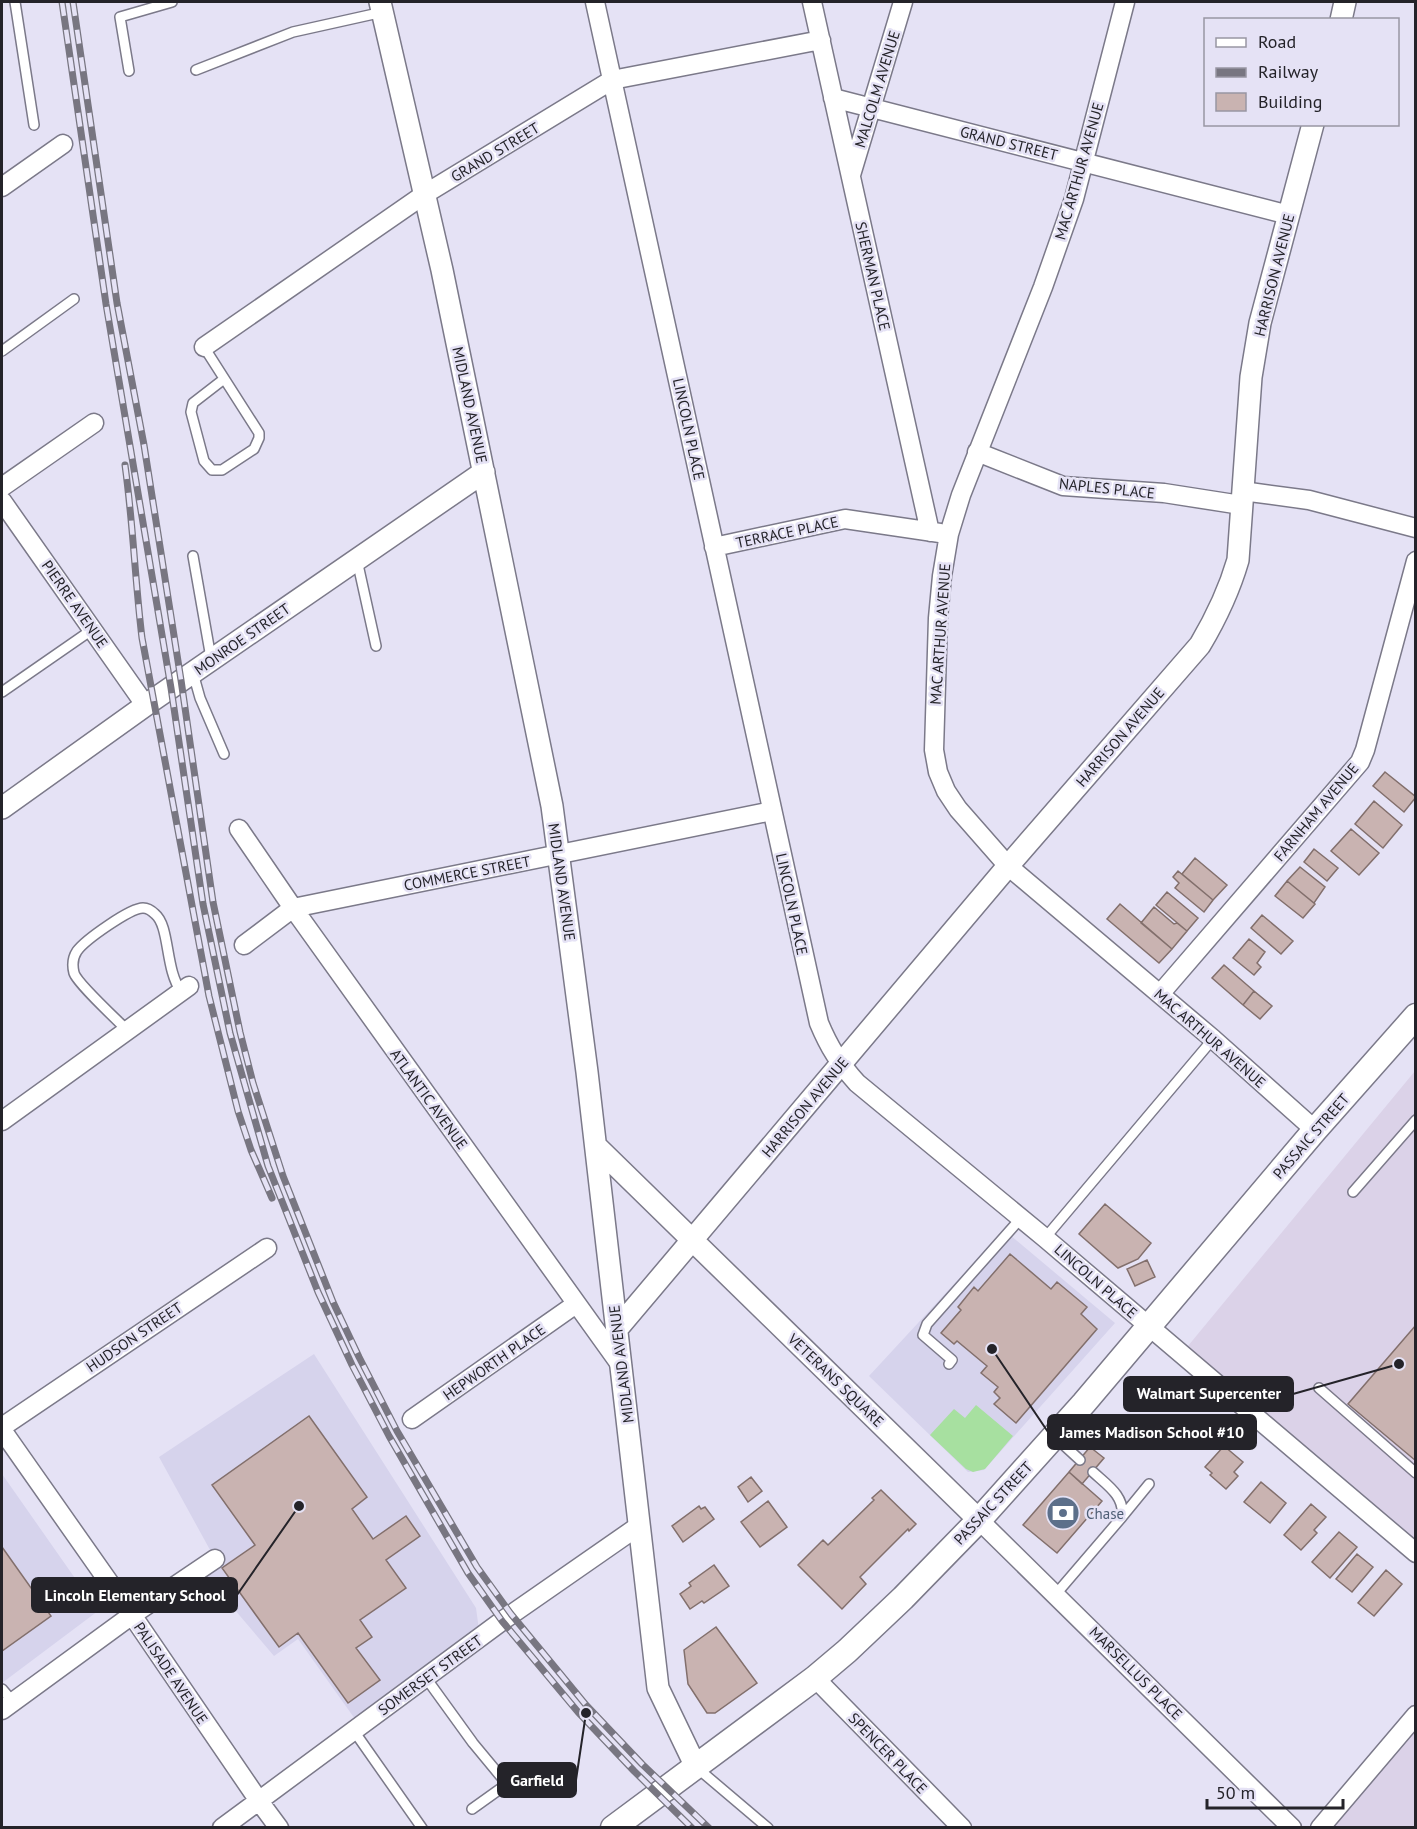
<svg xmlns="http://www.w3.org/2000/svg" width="1417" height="1829" font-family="'PT Sans',sans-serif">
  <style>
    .built { fill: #d6d3ec }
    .industrial { fill: #dbd2e8 }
    .green { fill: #a7e0a0 }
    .building { fill: #c9b3b1; stroke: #826f6c; stroke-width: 1.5 }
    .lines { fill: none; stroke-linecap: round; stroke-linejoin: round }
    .service-casing { stroke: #7b7989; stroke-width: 12 }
    .minor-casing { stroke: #7b7989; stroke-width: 21 }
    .tertiary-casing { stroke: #7b7989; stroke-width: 24 }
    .secondary-casing { stroke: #7b7989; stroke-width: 27 }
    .service { stroke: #fff; stroke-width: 9 }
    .minor { stroke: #fff; stroke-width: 18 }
    .tertiary { stroke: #fff; stroke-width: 21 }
    .secondary { stroke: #fff; stroke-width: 24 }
    .rail-casing { stroke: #787681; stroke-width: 7 }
    .rail { stroke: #e5e2f5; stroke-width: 4.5; stroke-dasharray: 14; stroke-linecap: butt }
    .labels { text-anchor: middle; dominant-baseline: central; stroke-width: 5; stroke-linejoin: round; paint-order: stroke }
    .street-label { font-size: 15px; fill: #242329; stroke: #e5e2f5 }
    .service-label { font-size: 15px; fill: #4e5e75; stroke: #e5e2f5; text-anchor: start }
    .leader { fill: none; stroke: #242329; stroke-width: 2 }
    .callout-dot { fill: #242329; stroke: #e5e2f5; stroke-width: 2 }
    .callout { fill: #242329; stroke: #242329; stroke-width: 2 }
    .callout-label { font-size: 16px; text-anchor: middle; font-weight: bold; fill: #fff }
  </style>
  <rect width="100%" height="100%" fill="#e5e2f5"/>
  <!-- built -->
  <path class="built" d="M1004 1230 1115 1323 984 1470 968 1472 869 1376Z
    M314 1354 476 1608 480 1637 360 1726 298 1639 274 1656 200 1569 215 1559 159 1457Z
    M2 1474 98 1611 2 1683Z"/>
  <!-- industrial -->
  <path class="industrial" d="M1415 1071V1549L1183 1352Z
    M1415 1721V1827H1326Z"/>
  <!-- green -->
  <path class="green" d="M976 1405 1013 1436 985 1469 973 1472 966 1469 930 1435 954 1409 965 1418Z"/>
  <!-- building -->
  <path class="building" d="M1385 772 1416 797 1404 812 1373 786Z
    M1374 801 1402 825 1383 848 1355 824Z
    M1351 829 1379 853 1359 875 1331 851Z
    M1314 849 1338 868 1327 881 1304 862Z
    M1195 858 1227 885 1213 900 1182 874Z
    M1300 867 1325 887 1314 903 1287 881Z
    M1178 871 1213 900 1204 912 1175 888 1179 883 1173 877Z
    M1287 881 1315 904 1303 918 1275 896Z
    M1167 892 1198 918 1187 931 1156 905Z
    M1120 904 1172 949 1159 963 1107 919Z
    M1154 907 1174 924 1177 923 1187 931 1172 949 1141 923Z
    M1262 915 1293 941 1281 954 1251 928Z
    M1249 939 1265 952 1257 963 1261 967 1254 975 1233 958Z
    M1224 965 1254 991 1243 1005 1212 978Z
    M1254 991 1272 1006 1260 1019 1243 1005Z
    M1105 1204 1151 1243 1138 1259 1118 1268 1079 1234Z
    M1010 1254 1051 1289 1057 1282 1087 1307 1081 1314 1097 1329 1016 1423 994 1404 1000 1398 994 1392 998 1387 981 1373 987 1366 957 1341 954 1344 941 1333 961 1310 958 1307 974 1287 978 1291Z
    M1147 1260 1155 1277 1135 1286 1127 1269Z
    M1416 1325V1461L1348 1404Z
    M309 1416 367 1497 352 1509 373 1539 406 1516 420 1536 386 1560 406 1588 360 1620 372 1637 356 1648 380 1680 348 1703 298 1633 279 1647 222 1568 255 1545 212 1485Z
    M1224 1446 1243 1462 1234 1472 1238 1476 1226 1489 1210 1475 1212 1473 1205 1467Z
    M1090 1447 1104 1458 1082 1484 1069 1472Z
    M1069 1472 1102 1501 1057 1553 1023 1525Z
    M751 1477 762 1491 748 1502 738 1487Z
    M1261 1482 1286 1503 1270 1523 1244 1502Z
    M881 1490 916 1524 909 1531 908 1529 860 1577 866 1584 842 1609 798 1565 823 1540 828 1545 874 1500 872 1498Z
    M768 1501 787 1527 760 1547 741 1522Z
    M1311 1504 1326 1517 1314 1530 1317 1533 1301 1550 1284 1535Z
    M699 1506 701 1509 705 1507 714 1519 683 1542 672 1526Z
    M1339 1532 1357 1547 1330 1578 1312 1562Z
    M2 1547 51 1616 2 1651Z
    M1357 1554 1373 1567 1352 1592 1336 1579Z
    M714 1565 729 1586 704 1603 702 1601 690 1609 680 1594 691 1586 689 1583Z
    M1386 1570 1402 1584 1374 1616 1358 1603Z
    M716 1627 757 1683 715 1713H707L688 1684 684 1650Z"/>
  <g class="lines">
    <defs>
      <path id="service" d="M15 2 34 125
        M196 70 293 32 383 12
        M129 71 120 17 172 2
        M204 347 259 433V438L254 449 222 470H212L204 461 191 412 193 403 224 379
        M2 351 74 299
        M193 556 211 658
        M357 560 376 646
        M193 673 200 698 224 754
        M2 692 93 629
        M127 1030C117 1020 77 983 74 973 72 965 73 957 77 951 85 940 130 908 143 908 147 908 152 911 155 914 170 926 165 970 181 991
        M1353 1192 1416 1120
        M1045 1238 1213 1039
        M949 1364 952 1360 923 1335 927 1324 1021 1218
        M1319 1388 1416 1473
        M1055 1437 1080 1460
        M1122 1517 1149 1484
        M1056 1594 1122 1517C1125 1496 1107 1485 1093 1472
        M426 1678 473 1743 507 1784 472 1809
        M2 1689 13 1702
        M354 1731 422 1828
        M696 1767 768 1828
        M507 1784 531 1769"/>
      <path id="minor" d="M595 2 819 1023C829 1047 839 1063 857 1083L1045 1238 1416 1553
        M812 2 930 532
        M1125 2 1074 199 1043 287 961 495 949 534 942 576 938 618 934 750 938 772 946 791 958 809 1008 866 1213 1039 1315 1130
        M833 98 1289 215
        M851 175 903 2
        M2 187 63 144
        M204 347 425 194 612 80 821 40
        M977 452 1063 486 1164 493 1241 505
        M2 487 94 423
        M1242 491 1309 500 1416 528
        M2 501 146 706
        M714 547 845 519 940 533
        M239 829 293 908 622 1367
        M244 945 293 908 772 811
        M1160 994 1360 762 1365 750 1416 561
        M2 1121 189 986
        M412 1419 576 1304
        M2 1427 267 1248
        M2 1430 132 1615 259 1801 279 1828
        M979 1520 1292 1828
        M815 1678 962 1828
        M2 1710 132 1615 215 1559
        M222 1828 502 1621 640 1525
        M1320 1828 1416 1715"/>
      <path id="tertiary" d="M380 2 442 270 552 806 587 1072 658 1688 696 1767
        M1341 20 1345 2
        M2 808 153 700 484 472
        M596 1146 979 1520
        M617 1329 1008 866 1200 645C1216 618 1229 591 1238 560L1251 377 1260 323 1313 124"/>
      <path id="secondary" d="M613 1828 815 1678 847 1651 903 1598 979 1520 1084 1403 1315 1130 1416 1016"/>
    </defs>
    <!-- service casing -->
    <use href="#service" class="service-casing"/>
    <!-- minor casing -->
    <use href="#minor" class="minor-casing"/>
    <!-- tertiary casing -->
    <use href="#tertiary" class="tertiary-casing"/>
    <!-- secondary casing -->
    <use href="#secondary" class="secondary-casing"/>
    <!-- service -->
    <use href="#service" class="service"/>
    <!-- minor -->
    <use href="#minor" class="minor"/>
    <!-- tertiary -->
    <use href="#tertiary" class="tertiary"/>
    <!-- secondary -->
    <use href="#secondary" class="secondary"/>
    <defs>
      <path id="rail" d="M62 2 106 304 171 688 203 904 230 1033 268 1166 318 1292 352 1365 389 1436 468 1573 502 1621 578 1712 634 1771 692 1828
        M73 2 117 303 144 445 181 680 213 902 240 1032 253 1083 283 1176 333 1302 359 1357 397 1431 477 1567 511 1614 586 1705 642 1764 709 1828
        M125 465C133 523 135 580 142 638L209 996 238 1111 251 1150 272 1198"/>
    </defs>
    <!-- rail casing -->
    <use href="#rail" class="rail-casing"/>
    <!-- rail -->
    <use href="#rail" class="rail"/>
  </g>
  <!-- icons -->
  <defs>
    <symbol id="bank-disc" viewBox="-11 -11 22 22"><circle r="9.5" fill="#5c6f8a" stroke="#e5e2f5"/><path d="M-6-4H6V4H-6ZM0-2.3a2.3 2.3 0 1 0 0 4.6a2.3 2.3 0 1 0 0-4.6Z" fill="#fff"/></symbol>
  </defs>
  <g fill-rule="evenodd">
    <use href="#bank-disc" x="1044" y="1494" width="38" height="38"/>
  </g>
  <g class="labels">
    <!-- street labels -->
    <g class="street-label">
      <text transform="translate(877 89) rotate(-73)">MALCOLM AVENUE</text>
      <text transform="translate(1009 143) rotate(14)">GRAND STREET</text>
      <text transform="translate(495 152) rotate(-31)">GRAND STREET</text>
      <text transform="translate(1079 171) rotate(-74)">MAC ARTHUR AVENUE</text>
      <text transform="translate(1274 275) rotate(-76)">HARRISON AVENUE</text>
      <text transform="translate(873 276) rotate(77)">SHERMAN PLACE</text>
      <text transform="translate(470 405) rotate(78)">MIDLAND AVENUE</text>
      <text transform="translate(689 429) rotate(78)">LINCOLN PLACE</text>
      <text transform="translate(1107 488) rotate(6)">NAPLES PLACE</text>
      <text transform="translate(787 532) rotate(-12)">TERRACE PLACE</text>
      <text transform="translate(75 604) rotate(55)">PIERRE AVENUE</text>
      <text transform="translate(940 634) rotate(-86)">MAC ARTHUR AVENUE</text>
      <text transform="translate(242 639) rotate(-35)">MONROE STREET</text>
      <text transform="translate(1120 737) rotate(-49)">HARRISON AVENUE</text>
      <text transform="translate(1316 812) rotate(-50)">FARNHAM AVENUE</text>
      <text transform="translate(467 873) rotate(-11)">COMMERCE STREET</text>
      <text transform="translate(562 882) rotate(82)">MIDLAND AVENUE</text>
      <text transform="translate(792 904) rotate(78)">LINCOLN PLACE</text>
      <text transform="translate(1210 1038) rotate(41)">MAC ARTHUR AVENUE</text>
      <text transform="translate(429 1099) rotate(54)">ATLANTIC AVENUE</text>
      <text transform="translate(805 1107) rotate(-50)">HARRISON AVENUE</text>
      <text transform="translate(1311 1136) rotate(-49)">PASSAIC STREET</text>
      <text transform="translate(1096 1281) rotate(41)">LINCOLN PLACE</text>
      <text transform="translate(134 1337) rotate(-34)">HUDSON STREET</text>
      <text transform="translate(494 1362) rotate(-35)">HEPWORTH PLACE</text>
      <text transform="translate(621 1364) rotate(-97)">MIDLAND AVENUE</text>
      <text transform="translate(836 1380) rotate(44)">VETERANS SQUARE</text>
      <text transform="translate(993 1503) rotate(-47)">PASSAIC STREET</text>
      <text transform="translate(171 1673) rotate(56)">PALISADE AVENUE</text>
      <text transform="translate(1136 1673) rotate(45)">MARSELLUS PLACE</text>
      <text transform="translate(430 1675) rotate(-36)">SOMERSET STREET</text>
      <text transform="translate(888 1753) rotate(46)">SPENCER PLACE</text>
    </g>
    <!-- service labels -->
    <g class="service-label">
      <text x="1086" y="1513">Chase</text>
    </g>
  </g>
  <!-- callouts -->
  <path class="leader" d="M1399 1364L1293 1394M992 1349L1048 1432M299 1506L237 1595M586 1713L576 1780"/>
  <g class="callout-dot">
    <circle cx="1399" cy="1364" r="6"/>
    <circle cx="992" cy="1349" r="6"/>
    <circle cx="299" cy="1506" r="6"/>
    <circle cx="586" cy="1713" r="6"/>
  </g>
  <g class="callout">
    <rect x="1124" y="1377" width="169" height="34" rx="6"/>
    <rect x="1048" y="1415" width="208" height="34" rx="6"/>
    <rect x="32" y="1578" width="205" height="34" rx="6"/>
    <rect x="498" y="1763" width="78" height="34" rx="6"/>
  </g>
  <g class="callout-label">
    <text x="1209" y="1399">Walmart Supercenter</text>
    <text x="1152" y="1438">James Madison School #10</text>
    <text x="135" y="1601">Lincoln Elementary School</text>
    <text x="537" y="1786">Garfield</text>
  </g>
  <!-- border -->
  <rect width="1417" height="1829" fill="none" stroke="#242329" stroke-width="6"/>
  <!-- legend -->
  <rect x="1204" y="18" width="195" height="108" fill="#e5e2f5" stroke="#9896a3" stroke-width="1.5"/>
  <rect x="1216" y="38" width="30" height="9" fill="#ffffff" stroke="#9896a3" stroke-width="1.5"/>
  <text x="1258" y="48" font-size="18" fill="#242329">Road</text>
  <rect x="1216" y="68" width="30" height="9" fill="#787681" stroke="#9896a3" stroke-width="1.5"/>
  <text x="1258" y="78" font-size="18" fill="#242329">Railway</text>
  <rect x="1216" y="93" width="30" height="18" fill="#c9b3b1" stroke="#9896a3" stroke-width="1.5"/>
  <text x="1258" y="108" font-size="18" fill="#242329">Building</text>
  <!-- scale -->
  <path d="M1207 1799v9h136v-9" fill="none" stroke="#242329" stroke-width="3"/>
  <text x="1216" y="1799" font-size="18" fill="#242329" stroke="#e5e2f5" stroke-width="4.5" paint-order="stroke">50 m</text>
</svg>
